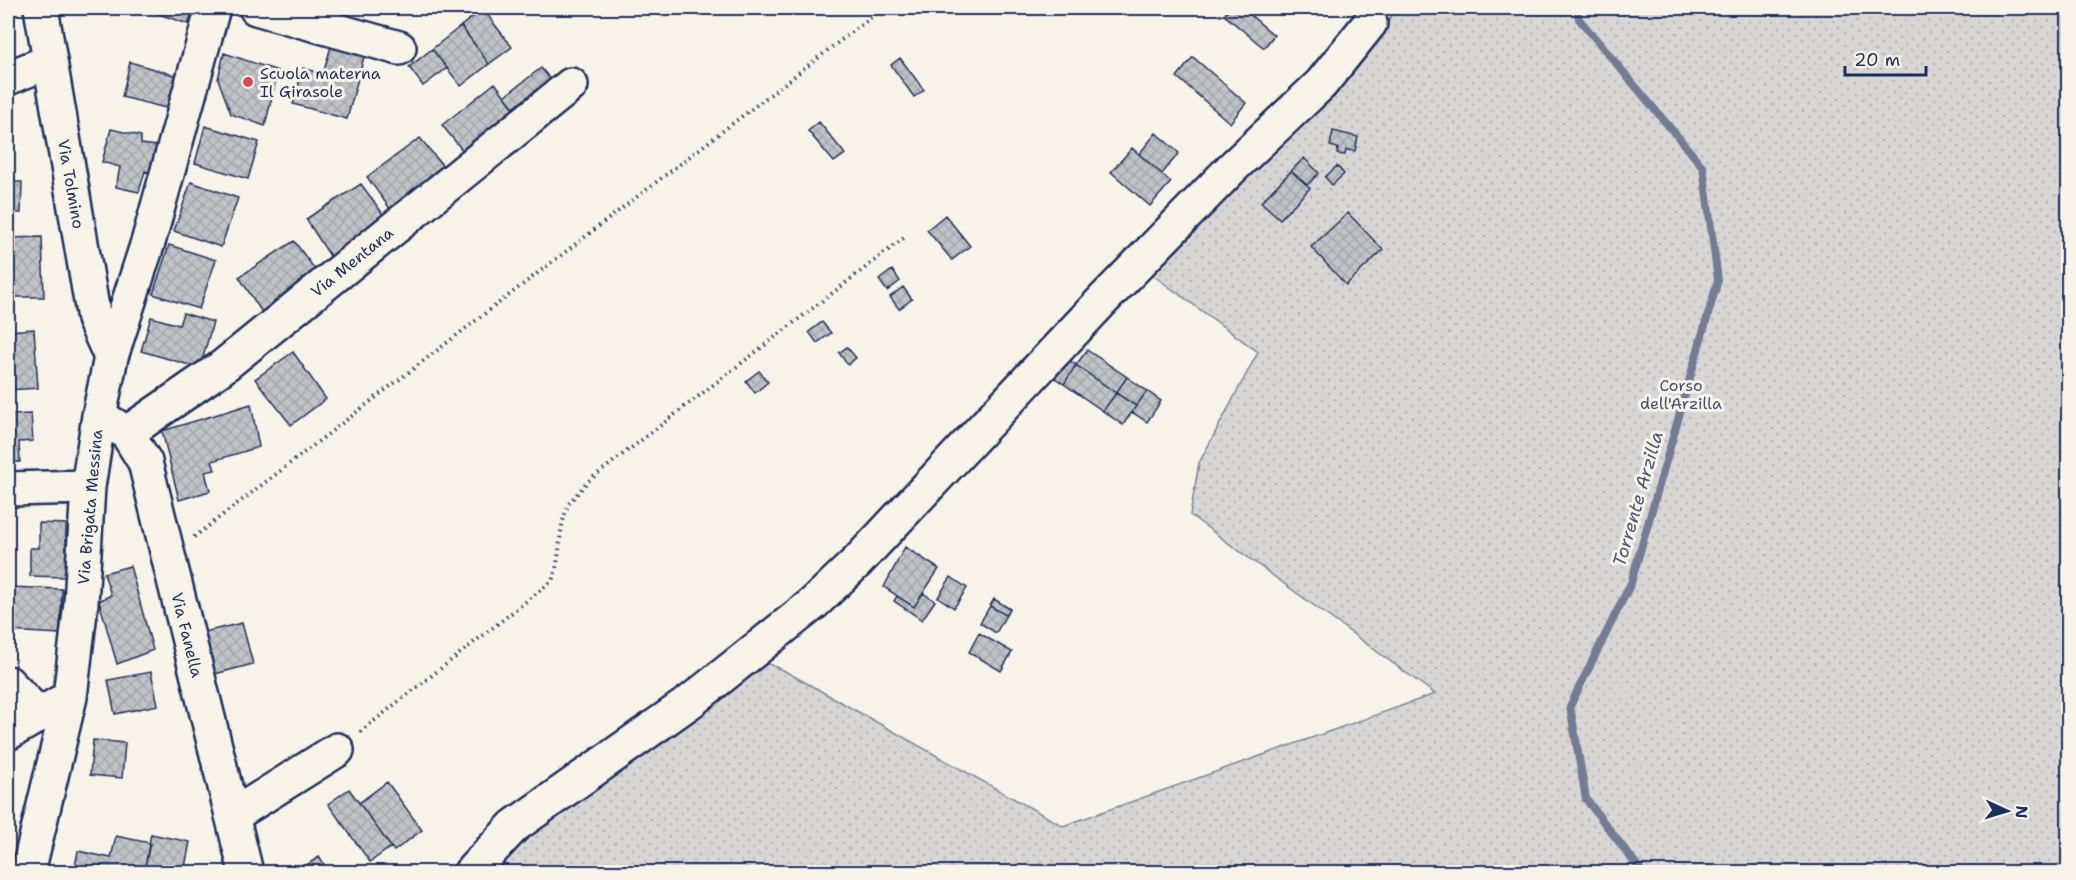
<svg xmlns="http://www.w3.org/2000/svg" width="2076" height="880" font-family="'Shantell Sans',sans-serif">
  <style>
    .green { fill: url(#green-dots); stroke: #798299; stroke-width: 1.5 }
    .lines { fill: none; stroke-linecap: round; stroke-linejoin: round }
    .stream { stroke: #727c95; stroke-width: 8 }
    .building { fill: url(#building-cross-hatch); stroke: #1b2f5e; stroke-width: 1.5 }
    .minor-casing { stroke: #1b2f5e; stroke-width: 38 }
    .path { stroke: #1b2f5e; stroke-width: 4; stroke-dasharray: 1.5 4.5; stroke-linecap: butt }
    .minor { stroke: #f7f3e8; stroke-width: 33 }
    .poi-dot { fill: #d1495b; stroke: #f7f3e8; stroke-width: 2 }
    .labels { text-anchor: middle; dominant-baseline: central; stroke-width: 6; stroke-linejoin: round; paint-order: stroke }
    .poi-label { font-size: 16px; fill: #1b2f5e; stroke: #f7f3e8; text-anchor: start }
    .street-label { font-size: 16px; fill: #1b2f5e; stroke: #f7f3e8 }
    .park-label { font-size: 16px; fill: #415076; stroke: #f7f3e8 }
    .water-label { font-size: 18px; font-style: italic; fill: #465679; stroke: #f7f3e8 }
  </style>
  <defs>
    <pattern id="green-dots" width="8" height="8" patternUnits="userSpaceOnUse" patternTransform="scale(1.5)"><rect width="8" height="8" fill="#d7d6d4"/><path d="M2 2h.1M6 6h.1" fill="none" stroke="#b8b8b8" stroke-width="1.8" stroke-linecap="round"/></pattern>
    <pattern id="building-cross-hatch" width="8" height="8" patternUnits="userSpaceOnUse" patternTransform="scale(1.5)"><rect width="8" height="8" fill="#c0c3c5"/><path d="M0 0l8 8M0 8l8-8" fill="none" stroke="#a4a8ac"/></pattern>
  </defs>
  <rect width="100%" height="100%" fill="#f7f3e8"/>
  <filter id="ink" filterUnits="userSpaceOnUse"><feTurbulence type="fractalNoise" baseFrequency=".0167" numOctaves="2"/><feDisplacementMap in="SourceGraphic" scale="12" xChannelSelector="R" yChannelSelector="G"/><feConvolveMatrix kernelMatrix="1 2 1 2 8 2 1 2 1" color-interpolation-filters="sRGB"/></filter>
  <g filter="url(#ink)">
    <!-- green -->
    <path class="green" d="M1399 8H2068V872H482L504 850 759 660 783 670 1063 826 1435 694 1190 515 1199 463 1258 352 1150 273Z"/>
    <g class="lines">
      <!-- stream -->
      <path class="stream" d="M1577 8 1579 19 1703 167 1718 280 1631 583 1570 706 1586 799 1642 872"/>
    </g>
    <!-- building -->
    <path class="building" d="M141 8H194L188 24Z
      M1230 8H1242L1274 35 1264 48 1224 15Z
      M483 9 512 47 489 64 461 26Z
      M461 26 489 64 461 86 432 49Z
      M332 43 365 53 347 119 293 104 303 68 323 74Z
      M432 49 447 68 423 86 409 67Z
      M224 53 278 71 265 126 231 114 218 79Z
      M1193 57 1246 103 1230 123 1177 77Z
      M900 58 924 90 914 97 891 65Z
      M130 62 181 77 174 110 122 97Z
      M541 68 556 86 519 115 505 96Z
      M495 83 519 115 467 156 442 125Z
      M819 122 845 154 834 162 808 131Z
      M205 126 259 142 248 179 195 163Z
      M111 129 141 136V144L157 146 155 175 145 171 139 192 116 187 120 167 102 162Z
      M1333 131 1358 137 1355 151 1346 150 1345 155 1337 154 1338 148 1330 146Z
      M1156 133 1179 153 1162 174 1139 154Z
      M420 138 447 171 393 213 367 177Z
      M1132 148 1171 182 1150 206 1111 172Z
      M1304 158 1319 173 1307 185 1291 171Z
      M1337 166 1344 174 1332 185 1325 177Z
      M8 170 9 182H22L21 213H8Z
      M1291 171 1310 188 1280 219 1261 202Z
      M191 182 238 198 221 247 174 231Z
      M361 184 386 218 330 256 306 219Z
      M1348 213 1383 250 1346 285 1311 247Z
      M945 215 970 246 952 260 927 230Z
      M42 237 44 297H8V238Z
      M294 241 319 275 263 314 239 277Z
      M169 245 216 260 199 309 153 294Z
      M892 270 900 281 887 291 879 280Z
      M903 287 912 299 899 309 890 297Z
      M183 313 213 322 200 368 141 351 151 317 179 325Z
      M822 322 831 333 817 343 809 332Z
      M34 329 38 388 8 390V331Z
      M847 347 856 358 848 365 839 353Z
      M1087 350 1127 377 1116 393 1076 365Z
      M293 352 326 399 291 425 255 379Z
      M1065 357 1076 365 1064 384 1052 376Z
      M1076 365 1116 393 1103 411 1064 384Z
      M759 371 768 382 755 393 746 381Z
      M1127 377 1147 391 1136 406 1116 393Z
      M1147 391 1161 401 1147 422 1132 412Z
      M1116 393 1136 406 1123 425 1103 411Z
      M251 404 259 447 212 461 215 470 205 472 210 491 179 500 162 431Z
      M31 414 33 441 19 442 20 462H8V415Z
      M39 523 66 524V577L30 576V548H39Z
      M905 547 939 569 914 607 884 587Z
      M130 566 153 650 117 664 99 601 111 595 104 573Z
      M951 577 967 588 954 608 938 597Z
      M8 587 62 589 60 634 8 631Z
      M923 593 935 601 922 620 894 601 897 596 914 607Z
      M994 599 1010 609 1006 615 990 606Z
      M990 606 1006 615 996 633 980 623Z
      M242 623 253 664 211 675 200 633Z
      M979 633 1012 652 1001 671 969 652Z
      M151 672 158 705 115 714 108 680Z
      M93 740 125 743 122 778 90 775Z
      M387 782 422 830 394 851 359 803Z
      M349 789 391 847 370 862 328 804Z
      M151 834 190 842 184 872H144Z
      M116 836 150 843 144 872H74L78 851 111 858Z
      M319 857 329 872H295Z"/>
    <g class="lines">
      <defs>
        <path id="minor" d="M41 8 94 319 111 357
          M256 8 399 48
          M8 78 50 61
          M109 422 127 433 145 462 246 872
          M127 433 221 368 571 85
          M8 489 88 487
          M8 683 39 715
          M8 733 70 697
          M232 816 337 750
          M28 872 70 697 81 603 88 487 99 416 111 357 149 239 213 8
          M471 872 514 826 691 701 814 603 857 562 1103 300 1232 168 1321 84 1370 23"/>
      </defs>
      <!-- minor casing -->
      <use href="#minor" class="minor-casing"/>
      <!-- path -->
      <path class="path" d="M194 537 883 8
        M360 732 552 581C562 556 557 533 567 508 571 499 581 490 587 482L904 238"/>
      <!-- minor -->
      <use href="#minor" class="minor"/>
    </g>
  </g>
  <!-- markers -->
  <circle class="poi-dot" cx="248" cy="82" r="6"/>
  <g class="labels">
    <!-- poi labels -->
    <g class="poi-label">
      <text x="260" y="73">Scuola materna<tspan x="260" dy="18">Il Girasole</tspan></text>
    </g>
    <!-- street labels -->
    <g class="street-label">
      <text transform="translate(71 184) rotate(80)">Via Tolmino</text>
      <text transform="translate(352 262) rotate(-39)">Via Mentana</text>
      <text transform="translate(90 507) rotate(-85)">Via Brigata Messina</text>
      <text transform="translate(187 635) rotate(76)">Via Fanella</text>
    </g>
    <!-- park labels -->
    <g class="park-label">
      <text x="1681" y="385">Corso<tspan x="1681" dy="18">dell'Arzilla</tspan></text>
    </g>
    <!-- water labels -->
    <g class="water-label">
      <text transform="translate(1638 499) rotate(-74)">Torrente Arzilla</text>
    </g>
  </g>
  <!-- margin -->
  <rect width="2076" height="880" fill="none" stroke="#f7f3e8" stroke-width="30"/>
  <rect x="15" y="15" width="2046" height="850" fill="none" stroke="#1b2f5e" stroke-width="2" filter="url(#ink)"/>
  <!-- north arrow -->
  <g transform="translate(2007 811) rotate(94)" stroke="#f7f3e8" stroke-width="4.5" paint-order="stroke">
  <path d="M0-4.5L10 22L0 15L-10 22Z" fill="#1b2f5e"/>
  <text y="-9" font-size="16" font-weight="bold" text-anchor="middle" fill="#1b2f5e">N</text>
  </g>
  <!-- scale -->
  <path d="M1845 66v9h81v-9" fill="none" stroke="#1b2f5e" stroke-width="3"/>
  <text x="1854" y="66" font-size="18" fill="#1b2f5e" stroke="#f7f3e8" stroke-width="4.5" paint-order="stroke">20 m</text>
</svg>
